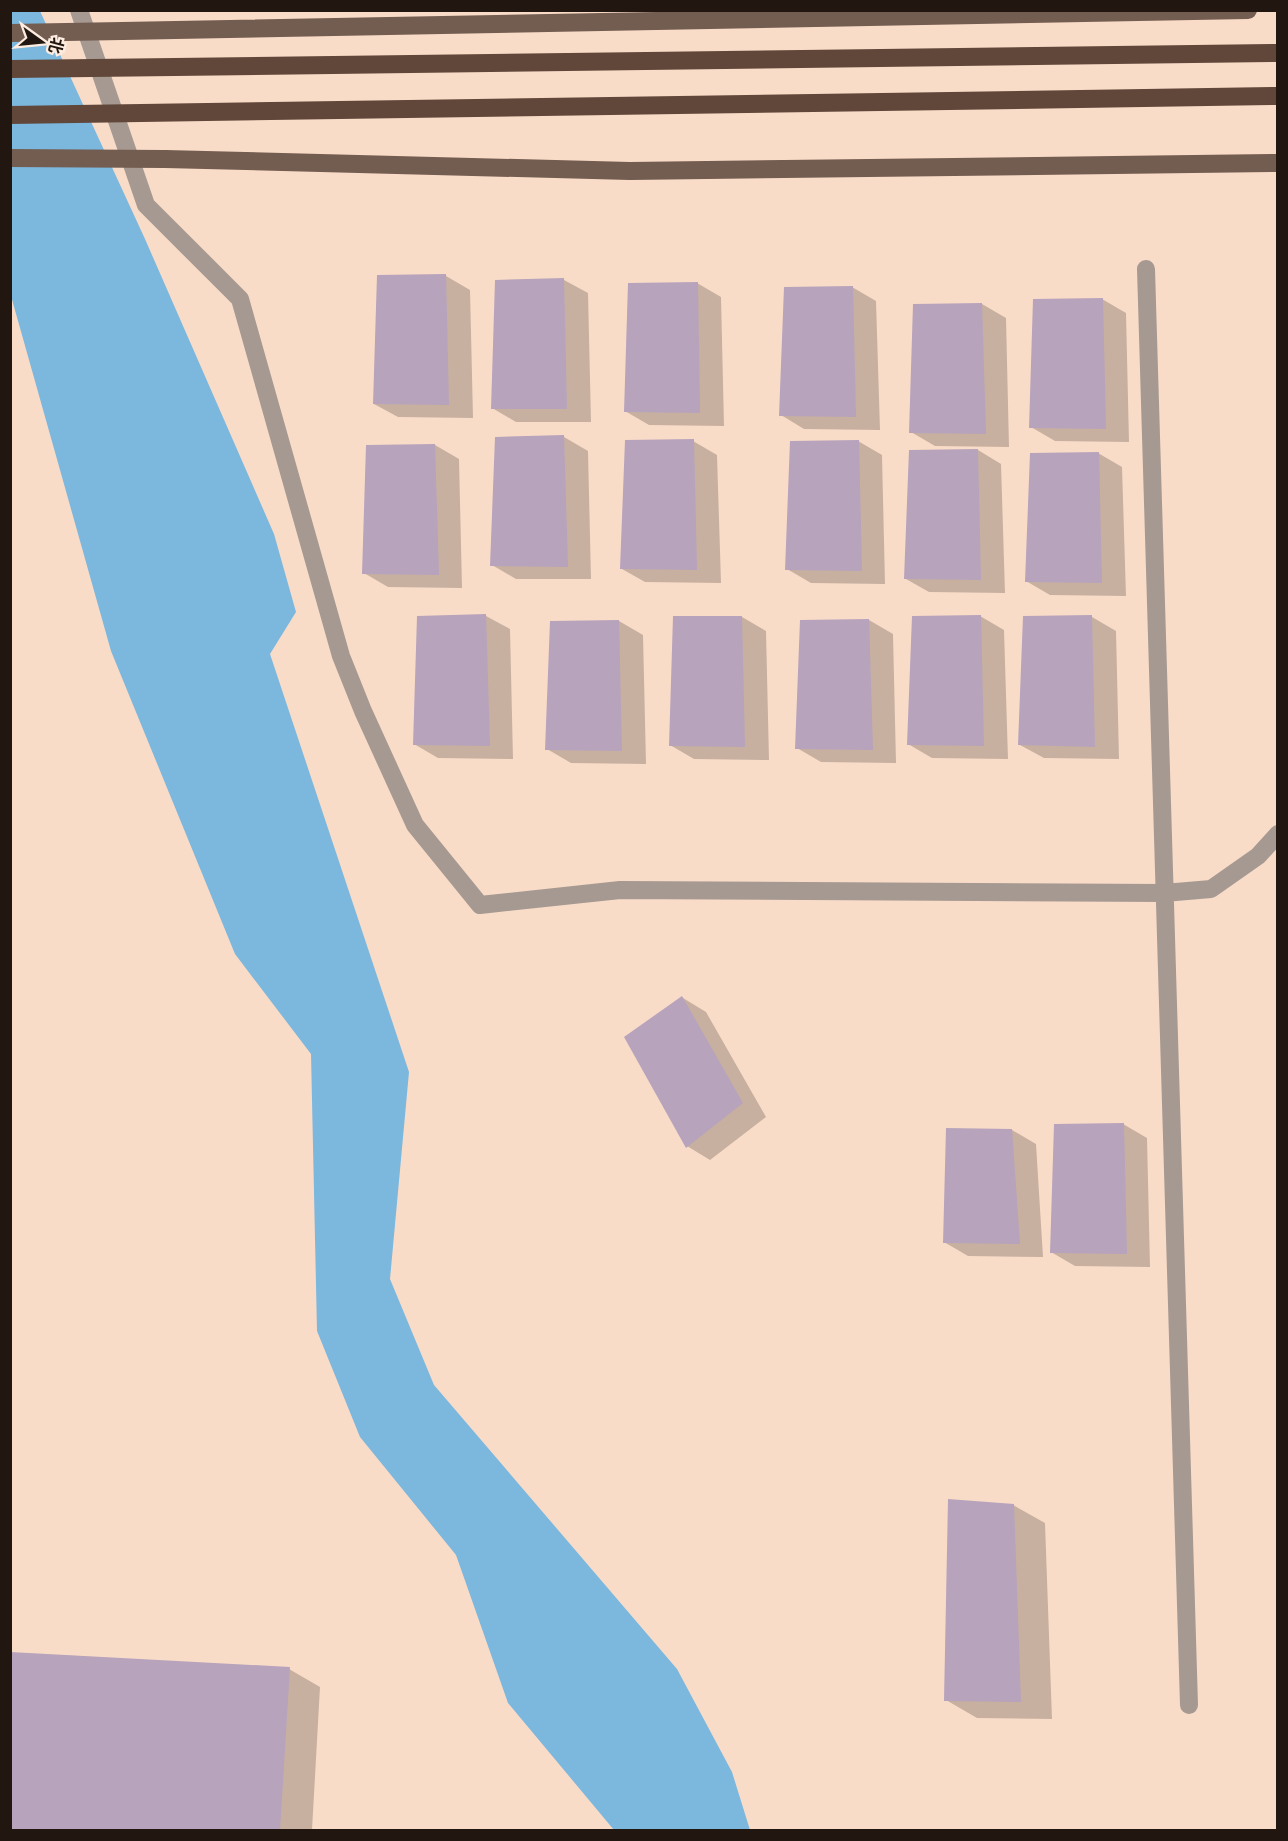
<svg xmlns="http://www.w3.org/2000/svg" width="1288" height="1841" font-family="Poppins,'Noto Sans SC',sans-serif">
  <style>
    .water { fill: #7cb7de }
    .shadow { fill: #0003 }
    .building { fill: #b7a3bc }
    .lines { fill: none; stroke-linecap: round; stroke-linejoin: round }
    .minor { stroke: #a69992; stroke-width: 18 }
    .major { stroke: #735c50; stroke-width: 18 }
    .major-bridge { stroke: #735c50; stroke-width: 18 }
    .highway-bridge { stroke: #614739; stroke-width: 18 }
  </style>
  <rect width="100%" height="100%" fill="#f9dcc8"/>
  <!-- water -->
  <path class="water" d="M10 11H40L145 239 274 534 296 612 270 654 409 1072 390 1279 434 1385 677 1669 732 1772 750 1830H614L508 1703 456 1555 360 1437 317 1331 311 1054 235 954 111 651 11 296Z"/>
  <!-- shadow -->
  <path class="shadow" d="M446 276 470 290 473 418 398 417 374 404 379 277Z
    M564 280 588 293 591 422H516L492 408Z
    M697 283 721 297 724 426 649 425 625 411Z
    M852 287 876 301 880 430 804 429 781 415Z
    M1102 299 1126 313 1129 442 1055 441 1031 427Z
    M982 304 1006 318 1009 447 935 446 911 432Z
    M564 437 588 451 591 579H516L492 565Z
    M693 441 717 455 721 583 645 582 622 569Z
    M858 441 882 455 885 584 811 583 787 569Z
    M435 445 459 459 462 588 388 587 364 573Z
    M978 450 1001 464 1005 593 929 592 906 579Z
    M1098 453 1122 467 1126 596 1050 595 1026 581Z
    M486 616 510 629 513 759 438 758 414 744 419 617Z
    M980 616 1004 630 1008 759 932 758 908 744Z
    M742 617 766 631 769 760 694 759 670 745Z
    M1092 617 1116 631 1119 759 1044 758 1020 745Z
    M869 620 893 634 896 763 821 762 797 748Z
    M619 621 643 635 646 764 571 763 547 749Z
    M683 998 706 1012 766 1117 710 1160 687 1146Z
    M1123 1124 1147 1138 1150 1267 1075 1266 1051 1252Z
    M1012 1130 1036 1144 1043 1257 968 1256 944 1242Z
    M1013 1505 1045 1523 1052 1719 977 1718 946 1700Z
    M10 1653 289 1669 320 1687 312 1830H10Z"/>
  <!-- building -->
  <path class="building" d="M446 274 449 405 373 404 377 275Z
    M564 278 567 409H491L495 280Z
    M698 282 700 413 624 412 628 283Z
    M853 286 856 417 779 416 784 287Z
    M1103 298 1106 429 1029 428 1033 299Z
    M982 303 986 434 909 433 913 304Z
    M564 435 568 567 490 566 495 437Z
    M694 439 697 570 620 569 625 440Z
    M859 440 862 571 785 570 790 441Z
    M435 444 439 575 362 574 366 445Z
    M978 449 981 580 904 579 909 450Z
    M1099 452 1102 583 1025 582 1030 453Z
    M486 614 490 746 413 745 417 616Z
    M981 615 984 746 907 745 912 616Z
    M1092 615 1095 747 1018 745 1023 616Z
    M673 616H742L745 747 669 746Z
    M869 619 873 750 795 749 800 620Z
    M619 620 622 751 545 750 550 621Z
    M682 996 743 1103 686 1148 624 1037Z
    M1124 1123 1127 1254 1050 1253 1054 1124Z
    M946 1128 1012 1129 1020 1244 943 1243Z
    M948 1499 1014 1504 1021 1702 944 1701Z
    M10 1652 290 1667 280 1830H10Z"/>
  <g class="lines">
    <!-- minor -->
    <path class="minor" d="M79 10 146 205 240 299 341 656 363 711 415 825 480 905 620 890 1164 893 1211 889 1258 856 1278 834
      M1146 269 1189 1705"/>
    <!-- major -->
    <path class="major" d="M122 31 1248 10
      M165 159 630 171 1278 163"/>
    <!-- major-bridge -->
    <path class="major-bridge" d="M10 33 122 31
      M10 158 165 159"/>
    <!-- highway-bridge -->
    <path class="highway-bridge" d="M10 69 1278 53
      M10 115 1278 96"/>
  </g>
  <!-- border -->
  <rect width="1288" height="1841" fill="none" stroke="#211710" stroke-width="24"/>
  <!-- north arrow -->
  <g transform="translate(42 42) rotate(105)" stroke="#fdecdf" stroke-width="4.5" paint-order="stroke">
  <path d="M0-4.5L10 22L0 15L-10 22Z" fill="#211710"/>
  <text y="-9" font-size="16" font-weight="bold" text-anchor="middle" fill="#211710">北</text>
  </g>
</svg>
